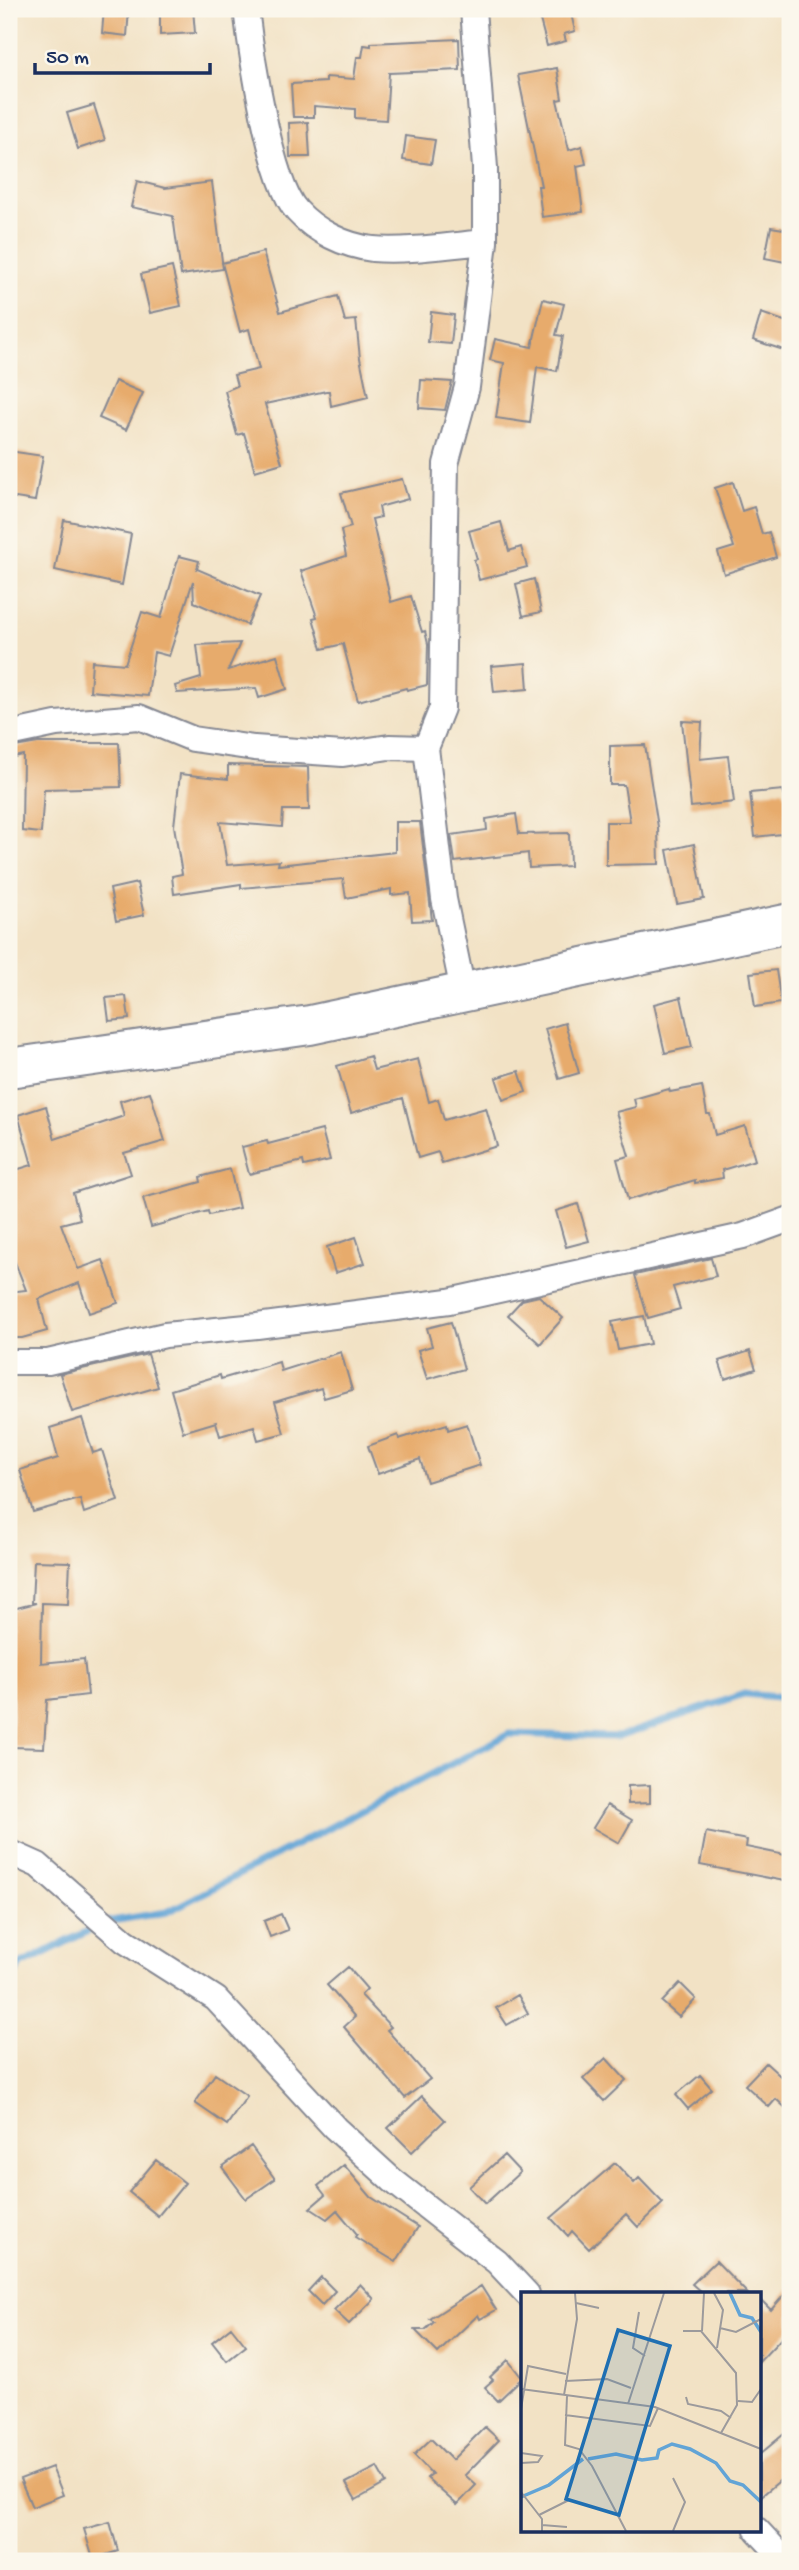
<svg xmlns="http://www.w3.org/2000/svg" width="799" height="2570" font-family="'Gochi Hand',sans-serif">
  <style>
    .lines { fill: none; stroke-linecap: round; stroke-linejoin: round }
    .stream { stroke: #62a4d6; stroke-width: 7 }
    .building { fill: #e7ab6c }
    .minor-casing { stroke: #868892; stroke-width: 28 }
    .primary-casing { stroke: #868892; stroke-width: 42 }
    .minor { stroke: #fff; stroke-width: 24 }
    .primary { stroke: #fff; stroke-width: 38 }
    .inset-river { fill: none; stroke: #62a4d6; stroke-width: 3.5 }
    .inset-road { fill: none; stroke: #9c9a9c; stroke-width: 2 }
    .view { fill: #1f6fb2; fill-opacity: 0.15; stroke: #1f6fb2; stroke-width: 3.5 }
    .inset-edge { fill: none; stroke: #1b2f5e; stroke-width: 3.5 }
  </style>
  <rect width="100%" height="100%" fill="#fbf7ec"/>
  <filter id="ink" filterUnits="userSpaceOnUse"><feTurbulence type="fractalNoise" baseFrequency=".0143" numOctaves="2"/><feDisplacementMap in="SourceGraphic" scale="14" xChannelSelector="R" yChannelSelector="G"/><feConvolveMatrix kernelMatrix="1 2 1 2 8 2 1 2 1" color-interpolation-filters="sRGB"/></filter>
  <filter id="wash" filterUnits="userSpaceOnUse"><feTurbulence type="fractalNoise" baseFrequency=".00686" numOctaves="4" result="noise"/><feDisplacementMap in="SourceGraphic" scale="28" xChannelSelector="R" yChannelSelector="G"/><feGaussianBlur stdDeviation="1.57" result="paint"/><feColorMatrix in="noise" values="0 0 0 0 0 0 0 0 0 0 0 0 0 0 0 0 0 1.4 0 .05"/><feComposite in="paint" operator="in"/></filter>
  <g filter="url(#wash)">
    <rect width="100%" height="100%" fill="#f2e2c5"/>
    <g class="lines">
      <!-- stream -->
      <path class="stream" d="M111 1921 167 1912 509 1734 618 1737 744 1694 790 1698
        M9 1984 20 1965 100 1925"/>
    </g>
    <g id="blocks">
      <!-- building -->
      <path class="building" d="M104 9H129L127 36 102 33Z
        M160 9H193L195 33 160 35Z
        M570 9 575 31 564 34 566 41 547 46 539 16Z
        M459 39 460 70 389 73 386 120 355 118V109L314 106V117H293L291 84 326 82V77L354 79 357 57H362L364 45 371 46V43Z
        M557 68 562 99 557 100 569 150 582 146 586 164 577 166 583 212 542 217 538 186H541L518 75Z
        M94 105 105 140 78 149 67 113Z
        M308 122 310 157H290L289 123Z
        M406 136 435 140 431 164 403 160Z
        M137 181 165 188 212 182 223 269 181 275 173 216 131 207Z
        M771 227 790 230V263L765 258Z
        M263 252 280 312 338 296 345 321 356 320 360 358 368 397 331 406 329 391H326L265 404 282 463 255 471 244 433 237 435 225 391 237 386 234 375 259 369 249 329 240 332 222 263Z
        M172 267 181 306 150 313 141 274Z
        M543 299 564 304 556 335 563 336 557 371 537 367 530 423 496 418 504 363 490 360 495 339 532 347Z
        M431 312 454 315 451 344 428 342Z
        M761 313 790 323V352L753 340Z
        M421 380 452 382 445 410 419 408Z
        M115 381 143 393 126 430 99 418Z
        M9 451 43 456 35 501 9 497Z
        M402 479 408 499 379 507 381 517 372 519 391 602 411 596 422 632 425 631 428 644 427 685 407 690 406 688 358 701 343 644 322 649 313 618 317 617 301 571 346 556 341 530 351 527 341 493Z
        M733 482 742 511 754 507 762 534 769 532 776 557 724 574 718 552 734 547 715 488Z
        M64 520 131 534 122 585 55 570Z
        M501 522 509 551 521 547 527 567 479 580 474 560 477 559 469 531Z
        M179 556 199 561 197 569 260 596 247 625 194 602 193 581 169 656 154 652 148 696 90 691 92 661 125 664 142 612 161 618Z
        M534 579 541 612 523 616 516 584Z
        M240 643 228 670 277 655 287 689 259 698 256 688 177 693 175 686 201 678 197 645Z
        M526 663 528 689 494 692 491 666Z
        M682 721 702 722 700 759 728 756 734 802 691 807Z
        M38 743H119L121 787 44 789 41 833 22 831 23 755 9 758V748Z
        M645 745 658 827 659 864 606 865V822H630L624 785H610V746Z
        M228 765 308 767 309 810H283L282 827 220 822 227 865 279 861 278 865 395 852V822H420L432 920 412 921 410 893 391 895V889L346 898 343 879 241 888V884L174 894 172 876 182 874 174 826 180 774 228 779Z
        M783 790 784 794 790 793V833L755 837 750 793Z
        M516 814 519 834 569 833 570 866 529 868 528 853 455 862 451 835 487 830 486 819Z
        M694 844 704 899 677 904 667 850Z
        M137 883 144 915 116 921 110 889Z
        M776 970 781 1003 755 1007 750 973Z
        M126 996 129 1019 109 1021 106 998Z
        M681 997 692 1047 665 1053 654 1004Z
        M565 1023 579 1073 559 1079 545 1029Z
        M370 1056 374 1070 418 1059 429 1102 438 1099 444 1120 486 1108 497 1146 442 1163 438 1152 418 1158 403 1098 351 1113 337 1066Z
        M519 1071 526 1092 503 1100 496 1078Z
        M702 1086 707 1114H710L715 1135 745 1126 755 1160 722 1170 723 1178 695 1183V1180L628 1200 617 1159 629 1156 616 1112 636 1107 634 1099 669 1089 670 1092Z
        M150 1092 165 1141 124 1153 131 1174 73 1193 80 1219 61 1224 78 1269 103 1260 118 1303 89 1313 79 1283 39 1299 47 1331 22 1338H9V1292L26 1290 9 1247V1172L32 1165 18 1115 46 1106 55 1139 124 1116 120 1101Z
        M322 1130 330 1160 304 1166 303 1161 249 1174 242 1147 267 1141 268 1144Z
        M230 1169 239 1208 209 1215 208 1211 151 1227 143 1198 201 1182 200 1177Z
        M578 1204 589 1241 566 1247 556 1211Z
        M356 1237 365 1263 335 1273 327 1247Z
        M711 1258 716 1276 673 1287 680 1309 648 1318 635 1275Z
        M539 1296 563 1318 540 1344 508 1315 522 1300Z
        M644 1316 650 1344 618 1350 612 1322Z
        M451 1322 464 1369 427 1379 418 1350 432 1346 427 1328Z
        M750 1351 756 1369 725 1379 719 1361Z
        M341 1352 352 1390 324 1398 321 1388 275 1402 284 1433 258 1440 254 1426 220 1436 216 1422 183 1432 171 1390 220 1375 221 1379 279 1362 281 1371Z
        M148 1354 158 1387 72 1412 60 1374Z
        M82 1418 93 1453 102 1450 118 1501 84 1513 80 1499 33 1512 20 1470 58 1458 50 1428Z
        M447 1424 448 1430 467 1424 480 1465 427 1482 420 1459 378 1474 368 1446 398 1435 399 1439Z
        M34 1561 70 1562 68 1604 42 1603 41 1663 84 1659 88 1695 47 1700 44 1748 11 1747 13 1697H9V1610L36 1603H32Z
        M650 1785V1803L628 1804V1786Z
        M607 1805 632 1820 619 1843 593 1828Z
        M706 1832 747 1840 746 1847 790 1856V1882L700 1865Z
        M281 1914 288 1930 270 1937 264 1921Z
        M348 1967 367 1989 361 1995 391 2027 387 2030 430 2079 405 2098 344 2027 355 2017 327 1985Z
        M680 1983 696 1999 679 2017 662 2002Z
        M518 1995 528 2013 507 2025 496 2008Z
        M606 2058 626 2080 604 2101 583 2079Z
        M766 2063 790 2085V2112L776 2099 769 2107 745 2085Z
        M215 2074 247 2096 227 2125 195 2103Z
        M700 2075 712 2089 688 2109 676 2095Z
        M422 2096 445 2120 412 2152 388 2128Z
        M251 2146 275 2179 246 2199 222 2167Z
        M504 2155 520 2172 485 2204 469 2187Z
        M156 2160 185 2183 158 2216 129 2192Z
        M615 2163 634 2183 639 2178 663 2203 638 2227 626 2214 589 2249 572 2231 568 2236 551 2218Z
        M344 2165 371 2197 418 2227 396 2262 355 2237 357 2234 337 2210 327 2219 310 2208 325 2195 318 2186Z
        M716 2261 747 2293H702L692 2284Z
        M321 2277 335 2291 322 2305 308 2291Z
        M360 2284 374 2299 349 2324 334 2310Z
        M481 2286 496 2310 480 2319 478 2315 438 2353 415 2330H425L434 2322 430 2319Z
        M790 2288V2329L759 2362V2298L771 2310Z
        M231 2327 246 2346 227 2361 212 2342Z
        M508 2360 522 2378 498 2401 485 2387 493 2380 490 2377Z
        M485 2427 499 2440 465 2475 476 2485 457 2505 427 2478 432 2474 414 2455 431 2439 452 2460Z
        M790 2429V2472L759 2498V2455Z
        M52 2467 63 2495 32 2507 20 2479Z
        M377 2467 386 2483 356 2500 346 2483Z
        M110 2522 118 2551 93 2559 84 2529Z"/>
    </g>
  </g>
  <g filter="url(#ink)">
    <use href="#blocks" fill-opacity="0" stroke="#868892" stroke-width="2"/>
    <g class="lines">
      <defs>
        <path id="minor" d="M246 9C251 51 270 182 297 211 315 231 345 246 373 249 404 252 453 245 485 242
          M9 734 56 724 139 717 193 739 254 748 343 754 389 747 426 748
          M463 991 444 899 426 748 442 708 446 464 467 387 485 242V168L473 9
          M9 1362H48L165 1335 257 1326 449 1301 743 1236 790 1219
          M9 1852 38 1865 125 1941 216 1999 335 2128 392 2180 497 2262 527 2294
          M757 2530 786 2561"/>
        <path id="primary" d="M9 1068 310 1025 790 923"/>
      </defs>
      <!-- minor casing -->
      <use href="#minor" class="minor-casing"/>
      <!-- primary casing -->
      <use href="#primary" class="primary-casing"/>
      <!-- minor -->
      <use href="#minor" class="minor"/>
      <!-- primary -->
      <use href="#primary" class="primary"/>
    </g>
  </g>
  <!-- overview -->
  <g transform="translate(521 2292)">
    <rect width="240" height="240" fill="#f2e2c5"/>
    <path class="inset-river" d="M209 1 219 23 231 26 240 40M67 167 95 162 121 168 136 166 138 158 151 152 169 157 195 171 209 189 222 193 240 210M0 205 28 193 62 167"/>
    <path class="inset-road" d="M193 1 202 18 196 56M55 11 78 16M118 20 112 56 124 64M199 36 215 40 240 27M162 39H180L215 81 216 113 200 141M181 39 183 1M44 89 86 87 110 96M0 97 134 115 240 157M43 103 56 27 54 1M46 104 44 153 58 157 71 174 105 239M165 105 167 112 200 119 210 126M217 109 231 110 240 97M107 112 143 1M0 117 7 74 45 82M44 123 129 134 137 116M0 161 21 164 17 170 0 171M152 186 164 210 152 239M0 200 21 227V239M18 223 48 208M21 233 46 235"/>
    <path class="view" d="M97 38 149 54 98 223 45 207Z"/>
    <rect width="240" height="240" class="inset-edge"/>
  </g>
  <!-- margin -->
  <rect width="799" height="2570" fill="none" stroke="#fbf7ec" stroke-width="35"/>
  <!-- scale -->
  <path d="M35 63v10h175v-10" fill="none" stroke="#1b2f5e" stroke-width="3.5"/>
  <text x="46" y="63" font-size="21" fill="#1b2f5e" stroke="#fbf7ec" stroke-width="5" paint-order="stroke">50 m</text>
</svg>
